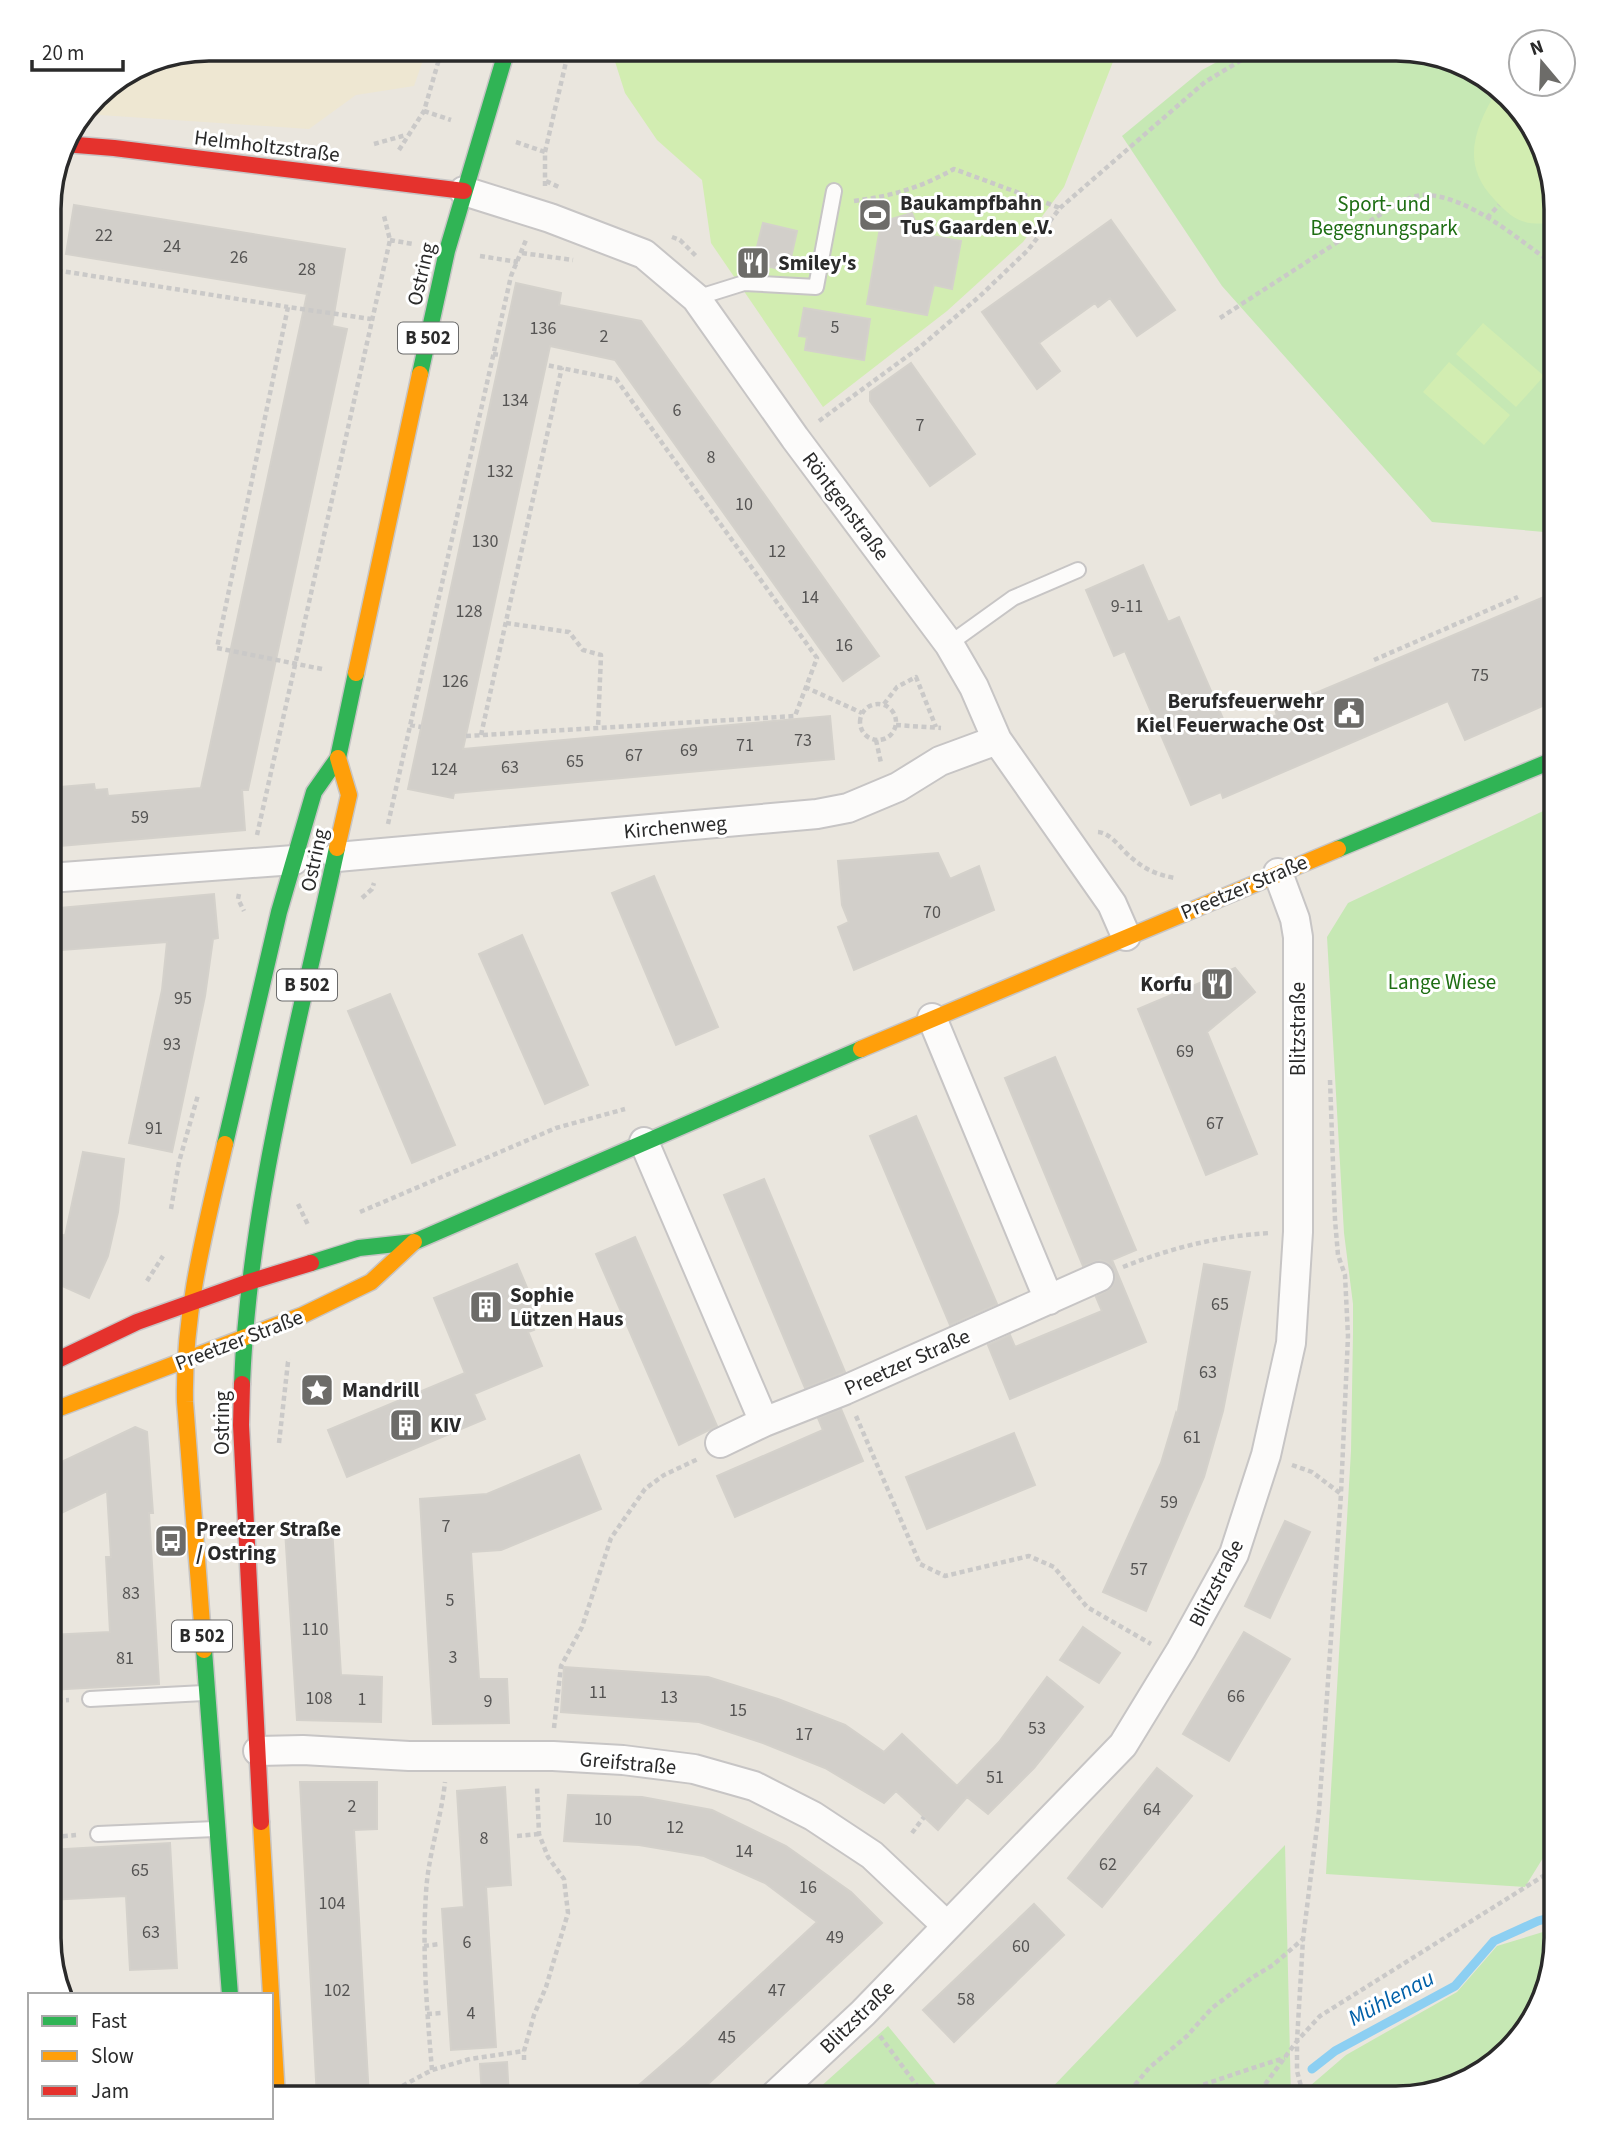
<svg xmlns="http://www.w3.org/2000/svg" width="1605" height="2147" font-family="'Source Sans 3',sans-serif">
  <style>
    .education { fill: #eee7d2 }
    .green { fill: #c6e8b4 }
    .pitch { fill: #d2edb1 }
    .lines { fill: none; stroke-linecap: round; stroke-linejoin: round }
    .stream { stroke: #8ccff2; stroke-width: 9 }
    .building { fill: #d2cfca; stroke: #d4d1cb; stroke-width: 2 }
    .lane-casing { stroke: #c7c5c5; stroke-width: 18 }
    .street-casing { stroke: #c7c5c5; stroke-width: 32 }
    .fast-casing { stroke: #c7c5c5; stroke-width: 19 }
    .slow-casing { stroke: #c7c5c5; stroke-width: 19 }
    .jam-casing { stroke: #c7c5c5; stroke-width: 19 }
    .path { stroke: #cac9c8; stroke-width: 4.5; stroke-dasharray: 5 3.5; stroke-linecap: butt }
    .lane { stroke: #fcfbfa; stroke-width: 14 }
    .street { stroke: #fcfbfa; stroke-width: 28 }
    .fast { stroke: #30b455; stroke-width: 16 }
    .slow { stroke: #ff9f0a; stroke-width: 16 }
    .jam { stroke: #e5322d; stroke-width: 16 }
    .labels { text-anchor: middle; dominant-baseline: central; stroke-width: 6; stroke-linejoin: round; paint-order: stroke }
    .number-label { font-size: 18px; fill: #555453 }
    .shield { fill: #fff; stroke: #6a6a6a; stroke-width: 2 }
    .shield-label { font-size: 19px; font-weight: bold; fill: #2a2a2a }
    .street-label { font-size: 21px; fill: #2a2a2a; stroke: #fff }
    .poi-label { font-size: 21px; font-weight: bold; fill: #2a2a2a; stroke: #fff; text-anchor: start }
    .park-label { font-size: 21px; fill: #1e6e13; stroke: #fff }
    .water-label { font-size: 23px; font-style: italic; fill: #0060a8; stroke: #fff }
    .rim { fill: none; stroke: #2a2a2a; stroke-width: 3.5 }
  </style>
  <rect width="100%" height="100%" fill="#eae6de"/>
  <!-- education -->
  <path class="education" d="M209 49H427L414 86 356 95 309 129 85 114 103 89 148 61Z"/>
  <!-- green -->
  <path class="green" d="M1241 49H1406L1476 71 1529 121 1556 210V533L1432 522 1222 286 1122 136 1202 70Z
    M1556 805V1837L1525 1887 1326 1874 1351 1451 1353 1334V1304L1344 1233 1327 937 1348 903Z
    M1285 1845 1291 2098H1041H1042Z
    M1556 1928V1938L1535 2017 1484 2071 1396 2098H1296L1346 2055 1457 1992 1497 1946Z
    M888 2026 947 2098H808Z"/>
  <!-- pitch -->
  <path class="pitch" d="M611 49H1118L1064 187 1023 242 947 311 823 407 711 243 702 180 657 140 625 93Z
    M1497 90 1529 121 1556 209V223C1524 225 1516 223 1494 199 1460 163 1475 128 1497 90Z
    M1483 323 1544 376 1516 407 1456 354Z
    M1449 362 1510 415 1484 445 1423 392Z"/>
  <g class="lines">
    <!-- stream -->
    <path class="stream" d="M1312 2069 1335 2051 1455 1986 1494 1941 1538 1921 1556 1916
      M1289 2098 1293 2092"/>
  </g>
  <!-- building -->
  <path class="building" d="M74 205 345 249 332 326 347 329 248 790H242L245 830 49 847V788L94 784 95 790 107 789 108 796 201 788 307 294 66 254Z
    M912 213 920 234 961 241 952 289 934 285 927 315 867 304 881 222Z
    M1111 220 1175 310 1137 336 1110 298 1098 307 1095 303 1039 343 1060 371 1037 389 982 312Z
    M763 223 797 231 788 271 753 263Z
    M516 283 561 293 559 305 641 321 879 656 843 681 615 360 550 346 463 749 830 716 834 759 454 793 453 798 408 789Z
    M804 308 870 319 864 360 805 350 807 337 799 336Z
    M911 363 975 454 930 486 870 401V392Z
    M1143 565 1168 622 1179 617 1230 735 1277 715 1275 710 1556 592V700L1465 740 1448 701 1223 798 1221 792 1191 805 1125 651 1114 656 1086 590Z
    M938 853 950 879 979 866 994 910 854 970 838 927 849 922 842 905 838 861Z
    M654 876 718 1027 676 1045 612 893Z
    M214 894 218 938 213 939 205 996 172 1152 129 1143 162 990 167 942 49 951V909Z
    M522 935 588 1085 545 1104 479 954Z
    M1235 968 1255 992 1207 1032 1257 1154 1206 1175 1138 1009Z
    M390 994 455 1145 412 1163 348 1011Z
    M1055 1057 1136 1250 1112 1260 1146 1342 1010 1399 988 1345 1010 1335 1015 1347 1102 1311 1096 1297 1112 1287 1115 1279 1114 1270 1108 1263 1100 1260 1083 1266 1005 1078Z
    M916 1116 997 1304 950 1325 870 1136Z
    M83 1152 124 1159 118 1212 108 1256 89 1298 49 1280V1229L65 1236Z
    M764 1179 845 1372 805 1388 724 1195Z
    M635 1237 717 1426 679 1445 596 1254Z
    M517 1264 539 1316 529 1320 534 1330 528 1332 542 1366 474 1394 485 1419 347 1477 328 1430 465 1373 434 1298Z
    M1204 1264 1250 1272 1223 1411 1204 1477 1146 1611 1103 1592 1161 1463 1176 1413 1177 1416Z
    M841 1409 863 1461 735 1517 717 1476 823 1430 818 1418Z
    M135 1427 147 1432 153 1513H149L159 1684 49 1690V1635L110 1632 106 1557H111L107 1491 49 1519V1468Z
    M1014 1433 1035 1485 927 1529 906 1477Z
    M579 1455 601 1509 501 1550 471 1552 479 1679H507L509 1723 433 1724 420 1499 487 1494Z
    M1285 1521 1310 1532 1270 1618 1245 1606Z
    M332 1527 341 1675 382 1677 381 1722 297 1720 285 1530Z
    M1083 1627 1120 1653 1099 1683 1060 1660Z
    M1244 1632 1290 1659 1229 1761 1183 1734Z
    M564 1667 708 1677 778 1699 845 1725 884 1752 902 1734 957 1786 999 1742 1047 1677 1083 1707 1034 1768 988 1814 967 1797 938 1830 896 1791 884 1803 825 1768 763 1743 699 1722 561 1712Z
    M1157 1768 1192 1796 1102 1907 1068 1878Z
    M300 1782H377V1829L354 1830 369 2098H317Z
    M505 1787 511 1885 486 1887 496 2047 451 2050 442 1909 464 1907 457 1791Z
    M568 1795 642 1797 712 1810 786 1846 851 1892 882 1923 693 2098H624L685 2045 817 1922 765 1883 704 1856 639 1845 564 1841Z
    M170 1843 177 1968 130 1970 126 1896 49 1900V1850Z
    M1034 1904 1064 1935 954 2042 923 2010Z
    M507 2062 509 2098H482L480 2064Z"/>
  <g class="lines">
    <defs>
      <path id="lane" d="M696 298 744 283 816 287 834 191
        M949 644 1013 598 1078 570
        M90 1699 204 1693
        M98 1834 215 1829"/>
      <path id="street" d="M464 191 550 218 644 254 696 298 795 438 949 644 974 687 997 740 1112 904 1126 936
        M337 857 817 814 848 808 898 787 940 761 997 740
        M49 878 294 860
        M932 1018 1049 1300
        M644 1142 764 1422
        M720 1443 764 1422 845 1390 1099 1277
        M258 1751 303 1750 409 1756H553L623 1760 694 1769 754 1786 813 1816 872 1855 947 1926
        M772 2098 863 2013 1123 1745 1181 1650 1234 1554 1266 1455 1291 1343 1298 1232V937L1295 919 1278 873"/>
      <path id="fast" d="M420 374 447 251 507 49
        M1338 849 1556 759
        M225 1144 279 912 314 792 338 758 356 673
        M311 1263 359 1248 414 1242 861 1049
        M242 1384C249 1203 299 1024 337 848
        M204 1650 230 1995"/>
      <path id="slow" d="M356 673 420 374
        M337 848 349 795 338 758
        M861 1049 1338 849
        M49 1412 303 1315 371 1282 414 1242
        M204 1650 185 1402C183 1313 205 1230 225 1144
        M261 1822 277 2098"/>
      <path id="jam" d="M64 144 114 148 464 191
        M49 1364 137 1322 249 1282 311 1263
        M242 1384 241 1425 261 1822"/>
    </defs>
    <!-- lane casing -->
    <use href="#lane" class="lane-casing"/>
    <!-- street casing -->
    <use href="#street" class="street-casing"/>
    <!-- fast casing -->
    <use href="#fast" class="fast-casing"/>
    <!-- slow casing -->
    <use href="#slow" class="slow-casing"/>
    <!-- jam casing -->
    <use href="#jam" class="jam-casing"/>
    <!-- path -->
    <path class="path" d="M424 111 451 120
      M516 142 545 152
      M374 144 406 135
      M399 150 424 111 442 49
      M546 181 561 188
      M545 186V152L569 49
      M854 201C892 196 920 188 954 169L1060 208
      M1487 218 1499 205
      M672 237 680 240 697 257
      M390 240 413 244
      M522 253 573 260
      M480 256 518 262
      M49 269 288 307
      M1220 318 1398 203C1406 200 1415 195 1424 195 1469 195 1520 241 1556 266
      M493 354 501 355
      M819 421 920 347 980 296 1028 250 1060 208 1205 82 1260 49
      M506 623 569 632 583 650 601 655 598 728
      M1374 660 1518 597
      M322 669 217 648 288 307 371 319
      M805 687 862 713
      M884 704 897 687 916 677 936 727
      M860 722a18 18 0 1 1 36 0a18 18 0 1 1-36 0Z
      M410 725 421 727
      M896 725 941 728
      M481 735 562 367
      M466 736 795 716 817 658 616 379 546 365
      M876 740 881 763
      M388 824 511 276 526 240
      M1098 832C1112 833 1122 851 1133 859 1146 870 1158 875 1175 878
      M257 835 390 240 384 216
      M239 894 238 899 244 911
      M362 898 372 889 374 883
      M1330 1080 1335 1220 1338 1255 1345 1275 1348 1336 1341 1493
      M298 1204 309 1227
      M171 1209 179 1162 198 1095
      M360 1212 556 1128 625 1109
      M1123 1267C1171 1248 1218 1236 1270 1233
      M147 1281 163 1256
      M856 1416 920 1564 945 1576 1029 1556 1054 1567 1087 1607 1151 1644
      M279 1443 288 1362 290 1359
      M1292 1465 1312 1472 1341 1494 1319 1811 1303 1939 1297 2041V2071L1304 2098
      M49 1701 69 1700
      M554 1728 561 1666 582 1627 611 1538 645 1489 664 1475 698 1459
      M49 1779 53 1837 76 1835
      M912 1833 924 1817
      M517 1836 539 1834
      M424 1946 440 1944
      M427 2014 442 2013
      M880 2036 926 2098
      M524 2060V2051L534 2015 546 1987 568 1913 564 1879 548 1857 539 1834 537 1786
      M432 2070C427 2011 422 1952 426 1893 428 1855 441 1820 445 1782
      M380 2098 432 2070 470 2059 524 2051
      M1124 2098 1149 2068 1187 2036 1212 2008 1253 1977 1273 1965 1303 1939
      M1163 2098C1204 2085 1244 2070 1285 2058
      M1255 2098 1297 2041 1320 2016 1556 1868"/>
    <!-- lane -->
    <use href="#lane" class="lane"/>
    <!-- street -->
    <use href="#street" class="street"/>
    <!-- fast -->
    <use href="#fast" class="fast"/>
    <!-- slow -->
    <use href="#slow" class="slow"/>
    <!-- jam -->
    <use href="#jam" class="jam"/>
  </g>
  <!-- icons -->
  <defs>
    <symbol id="stadium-square" viewBox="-11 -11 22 22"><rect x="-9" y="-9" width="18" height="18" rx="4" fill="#6d6c69" stroke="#fff"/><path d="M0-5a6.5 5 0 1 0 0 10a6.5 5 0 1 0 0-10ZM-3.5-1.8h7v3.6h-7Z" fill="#fff"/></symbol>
    <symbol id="restaurant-square" viewBox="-11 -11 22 22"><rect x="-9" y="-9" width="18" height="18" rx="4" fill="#6d6c69" stroke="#fff"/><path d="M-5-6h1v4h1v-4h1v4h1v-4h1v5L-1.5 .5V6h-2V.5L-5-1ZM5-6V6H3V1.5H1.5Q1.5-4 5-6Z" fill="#fff"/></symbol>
    <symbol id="civic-square" viewBox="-11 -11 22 22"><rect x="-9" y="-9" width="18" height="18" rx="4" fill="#6d6c69" stroke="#fff"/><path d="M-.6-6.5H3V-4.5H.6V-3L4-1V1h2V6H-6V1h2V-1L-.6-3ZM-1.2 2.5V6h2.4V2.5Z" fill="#fff"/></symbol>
    <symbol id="building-square" viewBox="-11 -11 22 22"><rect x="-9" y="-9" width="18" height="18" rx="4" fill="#6d6c69" stroke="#fff"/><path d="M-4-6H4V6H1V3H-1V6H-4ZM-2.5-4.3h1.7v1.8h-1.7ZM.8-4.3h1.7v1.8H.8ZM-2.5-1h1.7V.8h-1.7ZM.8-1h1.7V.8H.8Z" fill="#fff"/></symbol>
    <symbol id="sight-square" viewBox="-11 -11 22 22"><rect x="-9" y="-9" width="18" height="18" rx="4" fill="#6d6c69" stroke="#fff"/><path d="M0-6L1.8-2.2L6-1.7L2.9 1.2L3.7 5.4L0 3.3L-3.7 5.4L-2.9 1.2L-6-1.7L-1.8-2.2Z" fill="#fff"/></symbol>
    <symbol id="bus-square" viewBox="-11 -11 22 22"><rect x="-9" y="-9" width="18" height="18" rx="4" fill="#6d6c69" stroke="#fff"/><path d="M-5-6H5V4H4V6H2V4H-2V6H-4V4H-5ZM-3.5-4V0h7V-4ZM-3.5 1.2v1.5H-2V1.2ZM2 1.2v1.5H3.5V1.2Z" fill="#fff"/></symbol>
  </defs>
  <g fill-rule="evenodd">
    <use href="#stadium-square" x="856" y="196" width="38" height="38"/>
    <use href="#restaurant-square" x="734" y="244" width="38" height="38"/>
    <use href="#civic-square" x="1330" y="694" width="38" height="38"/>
    <use href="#restaurant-square" x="1198" y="965" width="38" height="38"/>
    <use href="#building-square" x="467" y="1288" width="38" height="38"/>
    <use href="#sight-square" x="298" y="1371" width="38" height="38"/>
    <use href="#building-square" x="387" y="1406" width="38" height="38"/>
    <use href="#bus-square" x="152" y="1522" width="38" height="38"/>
  </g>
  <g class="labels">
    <!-- number labels -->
    <g class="number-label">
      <text x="104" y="235">22</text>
      <text x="172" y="246">24</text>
      <text x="239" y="257">26</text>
      <text x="307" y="269">28</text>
      <text x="835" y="327">5</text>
      <text x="543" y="328">136</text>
      <text x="604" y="336">2</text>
      <text x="515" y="400">134</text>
      <text x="677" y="410">6</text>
      <text x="920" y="425">7</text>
      <text x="711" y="457">8</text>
      <text x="500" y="471">132</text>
      <text x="744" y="504">10</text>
      <text x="485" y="541">130</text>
      <text x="777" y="551">12</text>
      <text x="810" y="597">14</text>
      <text x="1127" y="606">9-11</text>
      <text x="469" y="611">128</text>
      <text x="844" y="645">16</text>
      <text x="1480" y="675">75</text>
      <text x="455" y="681">126</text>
      <text x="803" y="740">73</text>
      <text x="745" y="745">71</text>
      <text x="689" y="750">69</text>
      <text x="634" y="755">67</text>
      <text x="575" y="761">65</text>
      <text x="510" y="767">63</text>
      <text x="444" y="769">124</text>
      <text x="140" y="817">59</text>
      <text x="932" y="912">70</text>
      <text x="183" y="998">95</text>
      <text x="172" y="1044">93</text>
      <text x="1185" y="1051">69</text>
      <text x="1215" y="1123">67</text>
      <text x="154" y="1128">91</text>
      <text x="1220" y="1304">65</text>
      <text x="1208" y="1372">63</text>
      <text x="1192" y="1437">61</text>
      <text x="1169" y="1502">59</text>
      <text x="446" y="1526">7</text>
      <text x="1139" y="1569">57</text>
      <text x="131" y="1593">83</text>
      <text x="450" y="1600">5</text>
      <text x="315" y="1629">110</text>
      <text x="453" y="1657">3</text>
      <text x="125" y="1658">81</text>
      <text x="598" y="1692">11</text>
      <text x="1236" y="1696">66</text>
      <text x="669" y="1697">13</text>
      <text x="319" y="1698">108</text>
      <text x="362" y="1699">1</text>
      <text x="488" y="1701">9</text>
      <text x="738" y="1710">15</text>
      <text x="1037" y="1728">53</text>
      <text x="804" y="1734">17</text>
      <text x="995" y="1777">51</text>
      <text x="352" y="1806">2</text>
      <text x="1152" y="1809">64</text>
      <text x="603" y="1819">10</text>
      <text x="675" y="1827">12</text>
      <text x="484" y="1838">8</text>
      <text x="744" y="1851">14</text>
      <text x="1108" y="1864">62</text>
      <text x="140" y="1870">65</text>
      <text x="808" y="1887">16</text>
      <text x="332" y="1903">104</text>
      <text x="151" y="1932">63</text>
      <text x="835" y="1937">49</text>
      <text x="467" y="1942">6</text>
      <text x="1021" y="1946">60</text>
      <text x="337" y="1990">102</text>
      <text x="777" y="1990">47</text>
      <text x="966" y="1999">58</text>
      <text x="471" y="2013">4</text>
      <text x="727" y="2037">45</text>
    </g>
    <!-- shield labels -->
    <g class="shield">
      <rect x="398" y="322.5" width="60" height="31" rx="5"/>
      <rect x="277" y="969.5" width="60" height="31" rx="5"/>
      <rect x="172" y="1620.5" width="60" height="31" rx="5"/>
    </g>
    <g class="shield-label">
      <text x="428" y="338">B 502</text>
      <text x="307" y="985">B 502</text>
      <text x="202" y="1636">B 502</text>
    </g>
    <!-- street labels -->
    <g class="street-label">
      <text transform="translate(267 146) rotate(7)">Helmholtzstraße</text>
      <text transform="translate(421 274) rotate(-77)">Ostring</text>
      <text transform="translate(846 506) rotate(53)">Röntgenstraße</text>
      <text transform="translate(675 827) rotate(-5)">Kirchenweg</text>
      <text transform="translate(314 860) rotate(-78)">Ostring</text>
      <text transform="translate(1244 887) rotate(-23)">Preetzer Straße</text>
      <text transform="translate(1298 1029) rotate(-90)">Blitzstraße</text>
      <text transform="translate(239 1340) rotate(-21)">Preetzer Straße</text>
      <text transform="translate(907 1362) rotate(-24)">Preetzer Straße</text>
      <text transform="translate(222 1423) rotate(-90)">Ostring</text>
      <text transform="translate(1216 1583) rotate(-63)">Blitzstraße</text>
      <text transform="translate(628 1763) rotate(5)">Greifstraße</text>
      <text transform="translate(857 2017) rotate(-44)">Blitzstraße</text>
    </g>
    <!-- poi labels -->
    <g class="poi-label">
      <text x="900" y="203">Baukampfbahn<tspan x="900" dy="24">TuS Gaarden e.V.</tspan></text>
      <text x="778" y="263">Smiley's</text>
      <text x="1324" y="701" text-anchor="end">Berufsfeuerwehr<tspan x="1324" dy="24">Kiel Feuerwache Ost</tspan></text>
      <text x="1192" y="984" text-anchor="end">Korfu</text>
      <text x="510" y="1295">Sophie<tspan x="510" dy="24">Lützen Haus</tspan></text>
      <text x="342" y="1390">Mandrill</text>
      <text x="430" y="1425">KIV</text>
      <text x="196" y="1529">Preetzer Straße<tspan x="196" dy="24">/ Ostring</tspan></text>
    </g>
    <!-- park labels -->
    <g class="park-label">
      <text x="1384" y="204">Sport- und<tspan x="1384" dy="24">Begegnungspark</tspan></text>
      <text x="1442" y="982">Lange Wiese</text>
    </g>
    <!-- water labels -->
    <g class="water-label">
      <text transform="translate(1391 1998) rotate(-28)">Mühlenau</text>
    </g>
  </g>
  <!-- crop -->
  <path d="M0 0H1605V2147H0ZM209 61H1396A148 148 0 0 1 1544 209V1938A148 148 0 0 1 1396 2086H209A148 148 0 0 1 61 1938V209A148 148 0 0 1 209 61Z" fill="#fff" fill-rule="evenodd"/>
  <path class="rim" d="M209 61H1396A148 148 0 0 1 1544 209V1938A148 148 0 0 1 1396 2086H209A148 148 0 0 1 61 1938V209A148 148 0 0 1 209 61Z"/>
  <!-- legend -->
  <rect x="28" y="1993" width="245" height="126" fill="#ffffff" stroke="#aaaaaa" stroke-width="2"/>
  <rect x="42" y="2016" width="35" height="10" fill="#30b455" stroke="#aaaaaa" stroke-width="2"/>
  <text x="91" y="2028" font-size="21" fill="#2a2a2a">Fast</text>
  <rect x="42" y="2051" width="35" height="10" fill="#ff9f0a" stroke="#aaaaaa" stroke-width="2"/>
  <text x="91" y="2063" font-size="21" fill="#2a2a2a">Slow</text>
  <rect x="42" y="2086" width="35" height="10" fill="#e5322d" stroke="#aaaaaa" stroke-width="2"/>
  <text x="91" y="2098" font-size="21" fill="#2a2a2a">Jam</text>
  <!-- north arrow -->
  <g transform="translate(1542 63) rotate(341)"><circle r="33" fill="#ffffff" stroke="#aaaaaa" stroke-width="2"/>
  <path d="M0-5L12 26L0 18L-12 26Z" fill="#6d6c69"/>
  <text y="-10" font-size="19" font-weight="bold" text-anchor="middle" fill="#2a2a2a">N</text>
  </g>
  <!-- scale -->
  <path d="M32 60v10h91v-10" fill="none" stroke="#2a2a2a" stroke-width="3.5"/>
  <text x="42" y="60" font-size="21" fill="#2a2a2a" stroke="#ffffff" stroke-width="5" paint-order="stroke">20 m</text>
</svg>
